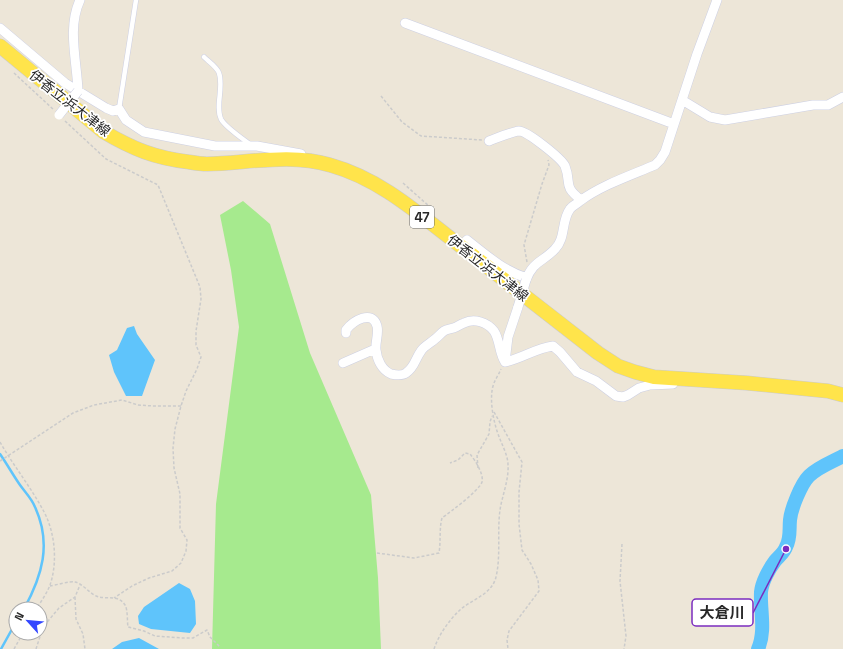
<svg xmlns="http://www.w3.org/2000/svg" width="843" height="649" font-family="'Space Grotesk','Noto Sans JP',sans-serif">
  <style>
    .green { fill: #a6ea8e }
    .water { fill: #5fc4fb }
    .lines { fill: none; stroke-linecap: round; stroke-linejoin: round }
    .stream { stroke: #5fc4fb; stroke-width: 2.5 }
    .river { stroke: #5fc4fb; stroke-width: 14 }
    .service-casing { stroke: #cdd0e3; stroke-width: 5.5 }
    .minor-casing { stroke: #cdd0e3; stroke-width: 10 }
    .primary-casing { stroke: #cbcbcb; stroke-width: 15 }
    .path { stroke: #cbcbcb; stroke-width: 1.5; stroke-dasharray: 3 2; stroke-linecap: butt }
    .service { stroke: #fff; stroke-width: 4.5 }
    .minor { stroke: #fff; stroke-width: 9 }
    .primary { stroke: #ffe44b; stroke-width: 14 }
    .minor-bridge-casing { stroke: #cdd0e3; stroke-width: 10; stroke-linecap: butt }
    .minor-bridge { stroke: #fff; stroke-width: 9 }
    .labels { text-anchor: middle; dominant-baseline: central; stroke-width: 3.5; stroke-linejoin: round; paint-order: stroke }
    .shield { fill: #fff; stroke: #686868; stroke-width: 1 }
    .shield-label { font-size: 13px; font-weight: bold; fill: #282828 }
    .street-label { font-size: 14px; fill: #282828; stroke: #fff }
    .leader { fill: none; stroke: #7b2cbf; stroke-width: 1.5 }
    .callout-dot { fill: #7b2cbf; stroke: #fff; stroke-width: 1.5 }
    .callout { fill: #fff; stroke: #7b2cbf; stroke-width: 1.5 }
    .callout-label { font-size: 15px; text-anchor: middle; font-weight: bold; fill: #282828 }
  </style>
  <rect width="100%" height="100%" fill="#ede6d8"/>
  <!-- green -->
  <path class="green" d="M243 201 270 224 310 353 371 495 378 578 381 649H212L216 504 239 327 231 270 220 215Z"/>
  <!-- water -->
  <path class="water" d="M134 326 137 334 155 360 142 396H126L114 372 109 355 117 350 127 328Z
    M179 583 190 589 195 601 196 624 190 633 151 629 139 624 138 616 144 607Z
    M139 638 159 649H112L122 642Z"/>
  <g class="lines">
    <!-- stream -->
    <path class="stream" d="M0 454C7 464 13 475 20 485 25 492 32 499 35 507 52 544 42 576 24 609
      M1 649 16 622"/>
    <!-- river -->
    <path class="river" d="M758 649C766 631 760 610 761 592 762 582 769 569 775 561 778 557 784 553 786 547 791 538 789 530 790 520 791 509 801 484 809 476 818 467 832 462 843 456"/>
    <defs>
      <path id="service" d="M204 57C208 61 217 67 219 73 224 87 215 106 221 119 225 127 243 139 251 145
        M119 109 136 0"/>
      <path id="minor" d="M405 23 674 124
        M0 28 65 83 106 108 113 111 119 109 126 120 144 132 215 146H257L301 154
        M78 91C77 61 67 28 80 0
        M682 100 710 117 725 120 813 105H828L843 97
        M489 141C497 138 511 132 519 131 527 131 561 158 565 166 572 184 562 185 581 200
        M461 247 467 240C486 255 504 271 527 278
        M526 280C533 261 543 262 555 249 566 238 561 221 570 209 572 206 577 204 580 201 602 185 629 176 655 165L660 160 665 152 697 54 717 0
        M346 333V330C353 321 372 309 377 326 379 334 375 342 376 350 377 360 382 370 391 374 396 375 402 376 406 373 415 367 415 359 421 351 424 346 431 343 435 339 438 337 441 333 444 331 447 329 452 329 456 327 458 326 461 324 464 323 474 318 487 322 494 331 500 340 499 353 505 362
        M505 362C521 359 536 348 553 346L560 352 577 372 596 381 616 396 623 397 628 395 639 388 650 385 673 384
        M505 362 508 337 518 307
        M343 363 375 349"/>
      <path id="primary" d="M0 46 104 132C133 149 155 158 189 162 195 163 201 164 207 164 247 163 291 153 330 165 384 180 423 218 467 251 510 285 554 319 598 353L618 366 635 372 654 377 747 383 828 391 843 395"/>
    </defs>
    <!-- service casing -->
    <use href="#service" class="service-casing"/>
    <!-- minor casing -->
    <use href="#minor" class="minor-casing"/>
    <!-- primary casing -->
    <use href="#primary" class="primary-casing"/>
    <!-- path -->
    <path class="path" d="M14 73 54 110
      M381 96 402 122 421 136 482 140
      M65 121 106 159 158 185 200 287 201 299 196 331V345L201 357 197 369 186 391 181 406 175 429 173 448 174 468 180 494V528L187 540 186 551 181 563 172 571 149 578 132 586 114 598
      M403 183 430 207
      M527 262 524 245 542 184 549 165 548 160
      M494 412 522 462 519 492V524L522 550 531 564 538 580 539 591 509 631 507 640 508 649
      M0 442C13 465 30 486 43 510 55 531 58 562 50 585 47 593 41 602 36 609
      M0 461 73 413 94 405 122 400 138 405 153 406H181
      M478 468 477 455 489 434 490 422 492 416
      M622 544 620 581 626 636 624 649
      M377 553 414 558 439 553C441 541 439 529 442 518 450 512 479 491 482 482 484 474 475 460 470 454L465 453 458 460 450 463
      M50 586C56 585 70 581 75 582 84 584 90 595 99 597 108 599 119 595 125 605 128 610 127 621 128 627L144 631 155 636 182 638H193L207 630 210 637 220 647
      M75 597 76 619 83 634 85 649
      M14 649 23 633
      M36 649 43 627 59 608 75 597 80 585
      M434 649C439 634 450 619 461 609 473 599 492 594 496 577 501 556 497 532 500 510 502 496 509 480 508 465 508 456 503 447 500 439 494 425 488 398 494 383 496 378 499 374 501 369"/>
    <!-- service -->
    <use href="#service" class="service"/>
    <!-- minor -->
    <use href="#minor" class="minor"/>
    <!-- primary -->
    <use href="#primary" class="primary"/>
    <defs>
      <path id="minor-bridge" d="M59 115 78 91
        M518 307 526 280"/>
    </defs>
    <!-- minor-bridge casing -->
    <use href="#minor-bridge" class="minor-bridge-casing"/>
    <!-- minor-bridge -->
    <use href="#minor-bridge" class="minor-bridge"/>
  </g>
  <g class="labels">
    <!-- shield labels -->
    <rect class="shield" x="410" y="206" width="24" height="22" rx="3"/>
    <g class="shield-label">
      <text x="422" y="217">47</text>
    </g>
    <!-- street labels -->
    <g class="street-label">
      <text transform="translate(70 103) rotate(38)">伊香立浜大津線</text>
      <text transform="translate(488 268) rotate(38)">伊香立浜大津線</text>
    </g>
  </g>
  <!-- callouts -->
  <path class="leader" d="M786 549L753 613"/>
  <circle class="callout-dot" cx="786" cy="549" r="4"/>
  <rect class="callout" x="692" y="599" width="61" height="27" rx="4"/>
  <g class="callout-label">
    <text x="722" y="618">大倉川</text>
  </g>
  <!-- north arrow -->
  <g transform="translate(28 621) rotate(297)"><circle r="19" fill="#ffffff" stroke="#a9a9a9"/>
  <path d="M0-3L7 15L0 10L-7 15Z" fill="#3347ff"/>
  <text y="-6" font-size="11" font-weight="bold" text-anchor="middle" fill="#282828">N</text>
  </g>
</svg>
